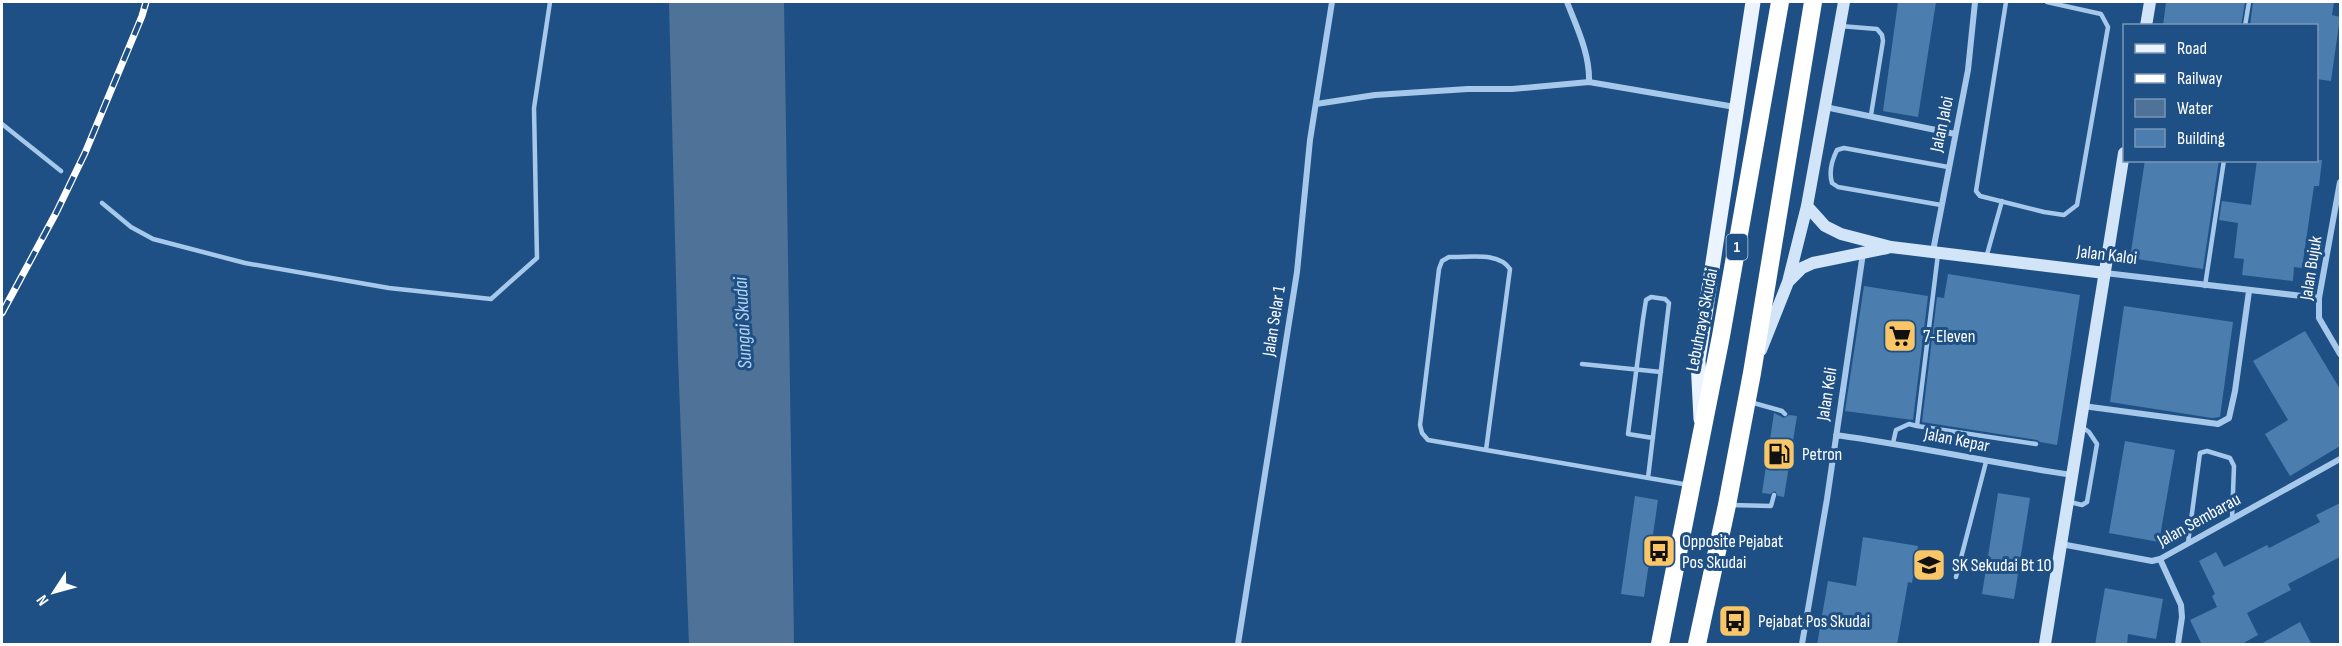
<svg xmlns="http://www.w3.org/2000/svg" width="2342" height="646" font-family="'Sofia Sans Condensed',sans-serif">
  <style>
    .water { fill: #4f7398; stroke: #9ac4eb; stroke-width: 1.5 }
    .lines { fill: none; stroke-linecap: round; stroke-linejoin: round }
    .river { stroke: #4f7398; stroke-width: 32 }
    .building { fill: #4b7daf }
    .lane { stroke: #a6c8ea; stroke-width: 4.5 }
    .street { stroke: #a6c8ea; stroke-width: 6 }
    .secondary { stroke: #d2e4f8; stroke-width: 12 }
    .primary { stroke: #eaf3fe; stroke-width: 15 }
    .highway { stroke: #fff; stroke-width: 18 }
    .rail-casing { stroke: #fff; stroke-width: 7 }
    .rail { stroke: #1f5085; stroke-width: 4.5; stroke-dasharray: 14; stroke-linecap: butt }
    .labels { text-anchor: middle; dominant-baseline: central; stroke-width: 6; stroke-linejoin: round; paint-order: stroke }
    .shield { fill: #1f5085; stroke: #bccada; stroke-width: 1.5 }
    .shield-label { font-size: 16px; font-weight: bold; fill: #fff }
    .street-label { font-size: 18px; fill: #fff; stroke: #1f5085 }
    .poi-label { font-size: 18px; fill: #fff; stroke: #1f5085; text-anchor: start }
    .water-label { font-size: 20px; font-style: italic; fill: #b2d2f1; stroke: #1f5085 }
  </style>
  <rect width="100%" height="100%" fill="#1f5085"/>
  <!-- water -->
  <path class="water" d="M685 2H768L778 644H705L694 357Z"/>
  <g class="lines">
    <!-- river -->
    <path class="river" d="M685 2 694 357 705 644
      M768 2 778 644"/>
  </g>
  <!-- building -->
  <path class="building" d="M1898 2H1936L1918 117 1883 111Z
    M2166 2H2245L2241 26H2163Z
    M2253 2H2334L2332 15 2340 17 2331 81 2316 79V26H2250Z
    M2145 160H2219L2203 269 2130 258Z
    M2257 160H2322L2319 186H2314L2302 268 2294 267 2293 281 2242 275 2244 259 2234 258 2238 223 2219 220 2222 201 2251 205Z
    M1948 274 2080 295 2057 445 2040 442 2037 440 1922 422 1937 297 1944 298Z
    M1864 286 1928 296 1913 420 1845 411Z
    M2124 306 2233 322 2220 417 2212 418 2110 402Z
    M2305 331 2340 389V446L2290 476 2265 434 2288 420 2253 361Z
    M1774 413 1784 418 1789 415 1797 416 1784 497 1778 496 1775 491 1770 494 1762 493Z
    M2125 441 2175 450 2159 542 2109 533Z
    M1998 493 2030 498 2014 599 1982 594Z
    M1635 496 1658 500 1644 597 1621 594Z
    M2340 503V557L2288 584 2291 590 2247 613 2258 635 2240 645H2202L2190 620 2217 607 2212 596 2215 594 2199 561 2216 552 2224 567 2267 545 2269 548 2320 522 2316 515Z
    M1863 537 1918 546 1912 583 1908 582 1897 645H1817L1828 581 1856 586Z
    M2105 588 2163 599 2156 639 2128 634 2127 645H2095Z
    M2300 622 2312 645H2259Z"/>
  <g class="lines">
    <!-- lane -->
    <path class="lane" d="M2006 2 1976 191 1980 196 2044 212 2064 215 2077 205 2108 27 2101 14 2047 2
      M1840 26 1877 29 1882 35 1883 41 1871 115
      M2245 26 2249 2
      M2 124 61 171
      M102 203 131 227 153 239 245 263 389 288 491 299 537 258 534 108 550 2
      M1941 205 1838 187 1832 183C1829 173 1832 160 1837 150L1844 148 1948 167
      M1938 254 1917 426 2036 444
      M1986 258 2002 201
      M2205 286 2224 160
      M1582 364 1661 372
      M1750 402 1782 411 1785 414
      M1893 443 1896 430 1909 424 1917 426
      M1486 450 1510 269C1498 251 1468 258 1449 257L1442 261 1439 269 1420 425 1422 433 1428 440 1689 485
      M1648 478 1669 303 1665 299 1651 297 1646 300 1643 319 1628 434 1653 438
      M2070 502 2082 505 2087 502 2097 444 2089 432 2082 427
      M1731 505 1771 506 1774 495
      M2188 543 2200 453 2207 451 2230 458 2234 466 2232 519
      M1956 577 1986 462"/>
    <!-- street -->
    <path class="street" d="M1567 2C1577 28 1590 54 1589 82
      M1316 104 1375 95 1468 89H1512L1589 82 1735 107
      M1825 107 1955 134
      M2340 182 2319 298V318L2340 354
      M1933 251 1968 70 1975 2
      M2105 273 2319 298
      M2083 406 2218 424 2229 418 2235 391 2249 291
      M1836 435C1915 446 1993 463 2072 475
      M2061 544 2152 561 2160 559 2340 459
      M2160 559 2181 605 2182 617 2178 644
      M1238 644 1297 272 1310 140 1332 2
      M1802 644 1827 499 1863 253"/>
    <!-- secondary -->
    <path class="secondary" d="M2146 26 2150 2
      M1807 206 1825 226 1841 234 1891 247 2105 273
      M1789 281 1802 268 1813 263 1887 248
      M1761 350 1788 282 1807 206 1844 2
      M2045 644 2124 153"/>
    <!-- primary -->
    <path class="primary" d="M1701 419 1698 360 1753 2"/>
    <!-- highway -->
    <path class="highway" d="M1660 644 1721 336 1780 2
      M1697 644 1727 505 1752 373 1813 2"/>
    <defs>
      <path id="rail" d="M2 313 56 213 85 153 142 16 146 2"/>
    </defs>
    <!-- rail casing -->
    <use href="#rail" class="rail-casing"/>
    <!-- rail -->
    <use href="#rail" class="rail"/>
  </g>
  <!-- icons -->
  <defs>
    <symbol id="supermarket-square" viewBox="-11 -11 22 22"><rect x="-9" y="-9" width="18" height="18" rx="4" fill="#f8c666" stroke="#1f5085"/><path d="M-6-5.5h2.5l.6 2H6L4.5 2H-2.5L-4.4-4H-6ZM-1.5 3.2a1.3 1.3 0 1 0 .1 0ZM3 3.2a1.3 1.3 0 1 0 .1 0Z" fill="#111"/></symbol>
    <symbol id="fuel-square" viewBox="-11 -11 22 22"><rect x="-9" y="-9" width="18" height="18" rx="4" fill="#f8c666" stroke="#1f5085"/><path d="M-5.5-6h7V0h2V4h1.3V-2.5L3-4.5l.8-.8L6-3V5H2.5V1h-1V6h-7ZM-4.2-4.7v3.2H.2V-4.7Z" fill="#111"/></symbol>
    <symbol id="bus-square" viewBox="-11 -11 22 22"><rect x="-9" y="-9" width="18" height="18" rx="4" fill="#f8c666" stroke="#1f5085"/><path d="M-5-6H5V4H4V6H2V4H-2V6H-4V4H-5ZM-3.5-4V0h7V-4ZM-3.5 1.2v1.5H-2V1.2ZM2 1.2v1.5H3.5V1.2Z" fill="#111"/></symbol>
    <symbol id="school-square" viewBox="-11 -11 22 22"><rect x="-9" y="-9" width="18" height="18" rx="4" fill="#f8c666" stroke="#1f5085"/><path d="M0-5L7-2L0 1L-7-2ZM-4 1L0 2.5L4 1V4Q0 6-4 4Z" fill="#111"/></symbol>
  </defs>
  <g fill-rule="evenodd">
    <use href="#supermarket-square" x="1881" y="317" width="38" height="38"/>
    <use href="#fuel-square" x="1760" y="435" width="38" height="38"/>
    <use href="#bus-square" x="1640" y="532" width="38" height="38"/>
    <use href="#school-square" x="1910" y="546" width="38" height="38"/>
    <use href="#bus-square" x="1716" y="602" width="38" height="38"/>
  </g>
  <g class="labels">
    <!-- shield labels -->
    <rect class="shield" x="1726.5" y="234" width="21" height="26" rx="4.5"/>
    <g class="shield-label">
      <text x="1737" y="247">1</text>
    </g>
    <!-- street labels -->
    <g class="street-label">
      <text transform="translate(1942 124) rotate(-78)">Jalan Jaloi</text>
      <text transform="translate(2107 255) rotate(7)">Jalan Kaloi</text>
      <text transform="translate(2311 268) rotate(-81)">Jalan Bujuk</text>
      <text transform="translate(1702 320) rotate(-79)">Lebuhraya Skudai</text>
      <text transform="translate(1274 321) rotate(-81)">Jalan Selar 1</text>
      <text transform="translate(1827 394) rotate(-81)">Jalan Keli</text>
      <text transform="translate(1957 440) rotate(11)">Jalan Kepar</text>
      <text transform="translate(2199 520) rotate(-29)">Jalan Sembarau</text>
    </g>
    <!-- poi labels -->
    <g class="poi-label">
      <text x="1923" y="336">7-Eleven</text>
      <text x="1802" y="454">Petron</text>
      <text x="1682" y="541">Opposite Pejabat<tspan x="1682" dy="21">Pos Skudai</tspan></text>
      <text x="1952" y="565">SK Sekudai Bt 10</text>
      <text x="1758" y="621">Pejabat Pos Skudai</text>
    </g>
    <!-- water labels -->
    <g class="water-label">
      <text transform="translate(743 323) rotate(-93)">Sungai Skudai</text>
    </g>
  </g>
  <!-- border -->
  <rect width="2342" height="646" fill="none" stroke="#ffffff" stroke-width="6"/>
  <!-- legend -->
  <rect x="2123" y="24" width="195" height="138" fill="#1f5085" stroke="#7996b6" stroke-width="1.5"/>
  <rect x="2135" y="44" width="30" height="9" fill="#eaf3fe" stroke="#7996b6" stroke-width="1.5"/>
  <text x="2177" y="54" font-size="18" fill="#ffffff">Road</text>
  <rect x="2135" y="74" width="30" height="9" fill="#ffffff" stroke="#7996b6" stroke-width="1.5"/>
  <text x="2177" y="84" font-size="18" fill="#ffffff">Railway</text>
  <rect x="2135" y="99" width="30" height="18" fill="#4f7398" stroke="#7996b6" stroke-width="1.5"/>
  <text x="2177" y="114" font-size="18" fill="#ffffff">Water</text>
  <rect x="2135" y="129" width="30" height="18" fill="#4b7daf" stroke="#7996b6" stroke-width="1.5"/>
  <text x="2177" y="144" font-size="18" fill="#ffffff">Building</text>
  <!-- north arrow -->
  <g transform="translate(54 592) rotate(234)" stroke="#1f5085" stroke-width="4.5" paint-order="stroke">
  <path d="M0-4.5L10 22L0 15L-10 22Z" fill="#ffffff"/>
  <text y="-9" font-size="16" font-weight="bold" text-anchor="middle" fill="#ffffff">N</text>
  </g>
</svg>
